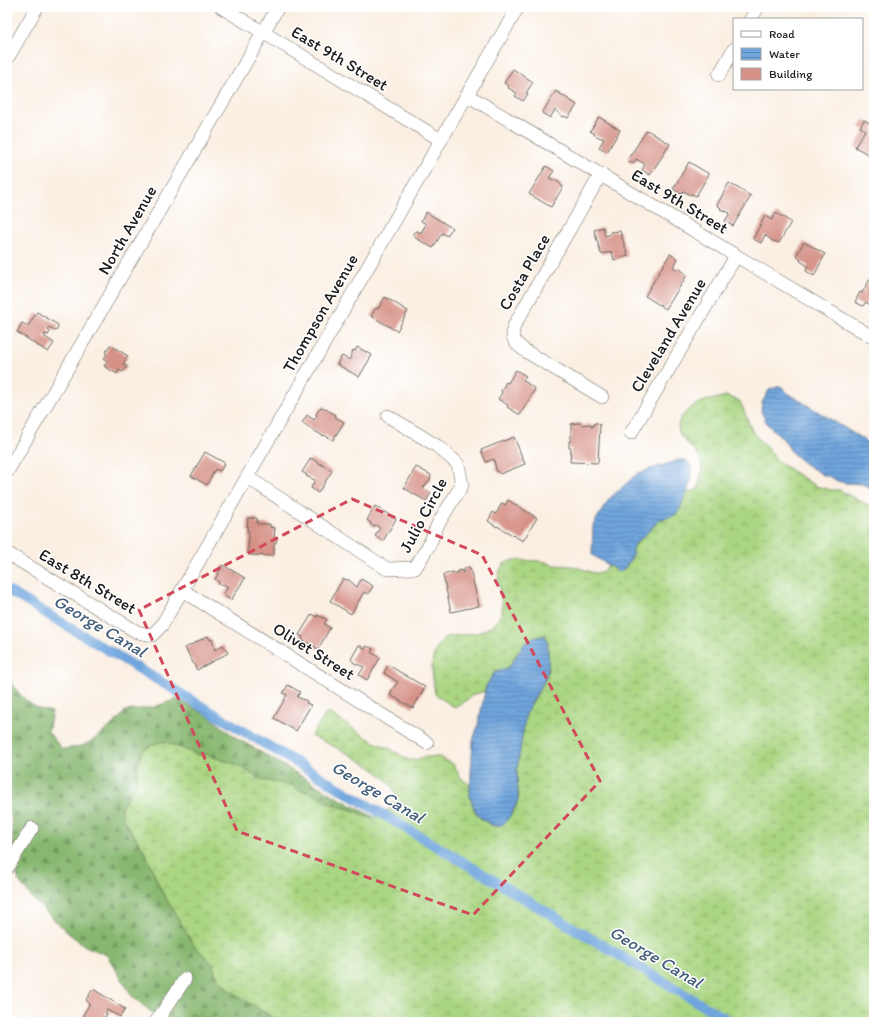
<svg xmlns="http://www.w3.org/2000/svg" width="881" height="1029" font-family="Itim,sans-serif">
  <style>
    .forest { fill: url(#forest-firs); stroke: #526a46 }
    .wetland { fill: url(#wetland-marsh); stroke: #63794f }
    .water { fill: url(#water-rules); stroke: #46607c }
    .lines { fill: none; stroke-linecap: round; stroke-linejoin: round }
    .canal { stroke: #70a5dd; stroke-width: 10 }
    .building { fill: #d69287 }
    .minor-casing { stroke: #6a6661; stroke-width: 14 }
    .minor { stroke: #fff; stroke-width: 13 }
    .marked { fill: none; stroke: #d1495b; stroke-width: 3; stroke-dasharray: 8 5; stroke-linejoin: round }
    .labels { text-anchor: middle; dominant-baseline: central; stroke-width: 3; stroke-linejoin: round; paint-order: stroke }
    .street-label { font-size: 17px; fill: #1c1c1c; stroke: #fff }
    .water-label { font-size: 18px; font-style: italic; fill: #46607c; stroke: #fff }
  </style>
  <defs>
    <pattern id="forest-firs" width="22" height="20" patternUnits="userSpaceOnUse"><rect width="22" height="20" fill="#87b770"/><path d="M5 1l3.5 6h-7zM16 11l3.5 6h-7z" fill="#6e945b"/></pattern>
    <pattern id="wetland-marsh" width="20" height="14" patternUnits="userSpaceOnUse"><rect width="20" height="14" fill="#aad682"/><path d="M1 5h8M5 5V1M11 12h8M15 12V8" fill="none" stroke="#92b770"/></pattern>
    <pattern id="water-rules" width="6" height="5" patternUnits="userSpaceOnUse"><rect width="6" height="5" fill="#70a5dd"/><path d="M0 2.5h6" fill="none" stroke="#5b86b2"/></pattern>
  </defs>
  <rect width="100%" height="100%" fill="#fff"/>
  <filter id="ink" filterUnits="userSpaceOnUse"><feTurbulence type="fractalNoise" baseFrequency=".025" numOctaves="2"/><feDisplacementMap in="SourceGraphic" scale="8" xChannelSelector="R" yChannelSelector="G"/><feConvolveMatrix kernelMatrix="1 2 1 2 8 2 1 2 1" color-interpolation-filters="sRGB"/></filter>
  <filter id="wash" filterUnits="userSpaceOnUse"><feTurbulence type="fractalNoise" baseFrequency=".012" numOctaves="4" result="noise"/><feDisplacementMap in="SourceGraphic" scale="16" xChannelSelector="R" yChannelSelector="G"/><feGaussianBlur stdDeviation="0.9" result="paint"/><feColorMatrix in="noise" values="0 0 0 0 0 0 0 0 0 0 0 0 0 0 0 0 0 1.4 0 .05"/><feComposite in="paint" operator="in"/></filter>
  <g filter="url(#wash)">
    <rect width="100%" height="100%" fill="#faefe2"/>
    <!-- forest -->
    <path class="forest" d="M7 678C20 695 30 709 52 712L48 732 62 749C69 748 77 748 84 745 94 741 119 721 125 711L154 707 177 699 203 713 204 712 235 737 340 799 374 817 371 819 350 809 335 806 328 803 316 794 298 790 291 785 266 781 259 779 238 765 207 755H199L165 742 157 743 148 747 140 759 137 768V783L121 808 126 824 144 850 160 888 195 947C202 952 207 959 214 964 216 991 256 1004 274 1020V1022H171L150 1011 132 996 107 955 85 946 67 932 33 899 19 881 13 859V837L11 814 7 809Z"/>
    <!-- wetland -->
    <path class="wetland" d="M726 396 740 401 752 431 762 443 768 448 778 462 816 486 831 490H839L874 508V1022H338L333 1019 328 1022H274V1019C256 1004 216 991 213 964 207 959 202 952 195 947L160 888 144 850 122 817 121 808 137 783V768L140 759 142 752 148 747 157 743 165 742 199 755H207L238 765 259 779 266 781 291 785 298 790 316 794 321 799 335 806 350 809 372 819C379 815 393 809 396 800 402 777 329 743 311 736L327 712 374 742 389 748 408 760H415L423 757H439L453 764 461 778 470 785C469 796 472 810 480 818 484 821 489 824 494 826L508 820 516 807 519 793 517 784V770L523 726 527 711 546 679 548 671V641L521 648 509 667 494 673 486 686 485 691 472 695 467 700 454 707 435 694C432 669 427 658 445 637L477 633 494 625 502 613V604L498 580 500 570 505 563 514 560 537 561 546 562 553 565 572 566 594 573H602L608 565 619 572 637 542 649 531 660 520 680 509 686 492H691L698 489C700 479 704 469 700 459 694 444 670 436 681 418 686 411 694 405 702 402 710 399 718 399 726 396Z"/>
    <!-- water -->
    <path class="water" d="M777 387H782L786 392 874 446V490L862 484 846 483 837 481 831 477 823 475 804 463 792 453 784 440 767 424 761 411 762 403 769 390Z
      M679 460H686L691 466V481L680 509 675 515 659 520 649 531 637 542 633 548V555L625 568 619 572 592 555 593 525 609 499 638 473Z
      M545 635C548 641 547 646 548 653 552 685 531 692 525 719L517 770 518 800 508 820 502 825 494 826 481 818 476 812 470 797V789L473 741 478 725 486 686 494 673 509 667 521 648 526 642 533 638Z"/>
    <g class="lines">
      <!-- canal -->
      <path class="canal" d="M7 590 731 1022"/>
    </g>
    <g id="blocks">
      <!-- building -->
      <path class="building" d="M513 69 533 82 526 93 528 94 523 101 515 96 517 93 508 88 509 86 504 83Z
        M556 91 577 105 568 118 564 116 563 117 555 110 550 118 542 113Z
        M599 117 620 130 607 152 599 147 604 139 594 135 595 134 590 131Z
        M864 120 874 125V148L873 150 874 153 871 156 855 147 865 130 860 127Z
        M647 130 670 144 650 175 642 170 645 164 636 159 634 163H631L629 162 628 159Z
        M689 162 709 174 696 196 692 194 691 195 683 191 681 194 673 189Z
        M546 166 554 171 549 178 559 182V183L563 187 551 207 529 194Z
        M729 183 751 196 733 226 725 221 730 213 720 209 721 208 717 205Z
        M426 212 452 228 447 236 442 233 433 248 414 237 413 234 414 232 417 231 421 233 422 231 426 224 421 221Z
        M776 213 791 222 779 243 774 241V242L765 235 761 243 753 239 765 216 772 220Z
        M603 227 605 236 611 234 610 232 620 231 628 256 614 260 612 252 601 254 594 230Z
        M804 242 825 254 814 276 806 271 808 266 800 261 801 260 796 256Z
        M670 254 678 259 673 267 678 270 679 268 687 275 666 309 645 296Z
        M874 272V307L866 302 863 306 855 302 860 292 862 293Z
        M385 297 408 311 397 331 371 316 376 308 378 309Z
        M37 312 58 325 57 330 55 331 49 327 48 330 50 332 48 335 45 334 44 336 54 343 48 352 17 332 22 323 28 326Z
        M110 345 128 356 123 364 127 366 123 372 119 370 117 374 104 366 108 361 104 359 107 354 105 353Z
        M357 347 372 355 359 377 337 364 342 356 350 360 353 350 355 351Z
        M516 370 526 376 523 380 535 389 520 415 507 407 508 405 498 399 502 393 501 391 506 382 508 383Z
        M321 407H322L336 415 335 417 344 422 333 440 324 435 323 436 302 423 307 415 314 420 317 415 316 414Z
        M577 423H580L582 425 591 424V427H593V425L595 423H598L600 425 598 463 570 462 571 448H569V441H571V424Z
        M514 437 525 464 500 474 496 470 494 459 486 462 481 450Z
        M205 452 225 463 220 471 215 469 207 485 191 476Z
        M311 458 332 471 318 493 311 488 315 480 306 476 307 475 302 472Z
        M416 467 431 475 430 480 423 488 431 493 426 501 404 488Z
        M508 500 537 518 523 541 497 526V527L488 521 493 512 496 514 502 503 505 505Z
        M375 506 396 519 383 541 375 536 380 528 375 525 374 527 370 524 371 523 367 520Z
        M248 518H257V524H270V527L275 528 274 538H277L276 543H274V554L272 556 250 555 248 553 249 531H247Z
        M223 565 245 578 231 600 223 595 228 587 223 584 222 586 218 583 219 582 215 579Z
        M468 567 470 568 479 606 451 612 443 575 452 572 454 573H458L457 571 462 570V573L464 572V570L465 568Z
        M343 579 349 580 357 587 361 579 373 586 368 594 364 592 351 614 330 601Z
        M312 614 317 617 318 615 327 620 324 624 330 628 318 649 302 640 303 637 299 635Z
        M208 636 210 640 212 639 215 650 223 645 228 653 197 670 185 648Z
        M359 645 365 649 367 646 373 649 371 652 380 658 367 680 359 675 364 667 354 663 351 659Z
        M388 665 425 687 413 708 390 695 394 686H395L398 682 384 673Z
        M288 685 300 692 297 697 307 701 306 703 311 705 296 731 274 718 287 695 283 693Z
        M93 989 125 1009 120 1017 107 1010 105 1013 107 1014 105 1018 103 1017 101 1020 103 1021 102 1022H94L83 1015 89 1005 88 1002 86 1000Z"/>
    </g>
  </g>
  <g filter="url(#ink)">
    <use href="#blocks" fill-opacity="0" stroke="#6a6661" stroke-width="1"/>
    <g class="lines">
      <defs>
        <path id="minor" d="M221 7 441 140
          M751 19 758 7
          M7 59 37 7
          M719 75 734 49
          M467 95 874 338
          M601 174 514 326C510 340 516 344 527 352L602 397
          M631 433 736 256
          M7 472 278 7
          M247 477 387 569 415 568 429 545 438 524 462 485 458 464 437 446 388 416
          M7 553 137 632 152 635 162 625 441 140 518 7
          M182 590 427 743
          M7 868 32 828
          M156 1022 185 979"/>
      </defs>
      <!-- minor casing -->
      <use href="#minor" class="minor-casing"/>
      <!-- minor -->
      <use href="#minor" class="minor"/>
    </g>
  </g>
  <!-- marked area -->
  <path class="marked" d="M352 499 482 555 600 781 473 915 237 831 139 610Z"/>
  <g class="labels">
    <!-- street labels -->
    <g class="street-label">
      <text transform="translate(340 58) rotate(31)">East 9th Street</text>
      <text transform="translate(680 201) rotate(31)">East 9th Street</text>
      <text transform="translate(127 230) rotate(-60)">North Avenue</text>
      <text transform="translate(524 272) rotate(-60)">Costa Place</text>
      <text transform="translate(320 313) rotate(-60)">Thompson Avenue</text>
      <text transform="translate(668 335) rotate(-59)">Cleveland Avenue</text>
      <text transform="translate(423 515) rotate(-62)">Julio Circle</text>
      <text transform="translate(88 581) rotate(31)">East 8th Street</text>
      <text transform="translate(314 651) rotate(32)">Olivet Street</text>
    </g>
    <!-- water labels -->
    <g class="water-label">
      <text transform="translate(100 626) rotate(31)">George Canal</text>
      <text transform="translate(378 792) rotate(31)">George Canal</text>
      <text transform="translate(656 957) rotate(31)">George Canal</text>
    </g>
  </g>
  <!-- margin -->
  <rect width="881" height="1029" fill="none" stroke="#fff" stroke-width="24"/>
  <!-- legend -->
  <rect x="733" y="18" width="130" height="72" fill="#ffffff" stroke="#a4a4a4"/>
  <rect x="741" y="31" width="20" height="6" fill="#ffffff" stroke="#a4a4a4"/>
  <text x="769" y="38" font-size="12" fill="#1c1c1c">Road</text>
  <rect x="741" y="48" width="20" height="12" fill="url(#water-rules)" stroke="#a4a4a4"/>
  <text x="769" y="58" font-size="12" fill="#1c1c1c">Water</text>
  <rect x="741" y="68" width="20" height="12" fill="#d69287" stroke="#a4a4a4"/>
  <text x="769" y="78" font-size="12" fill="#1c1c1c">Building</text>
</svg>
